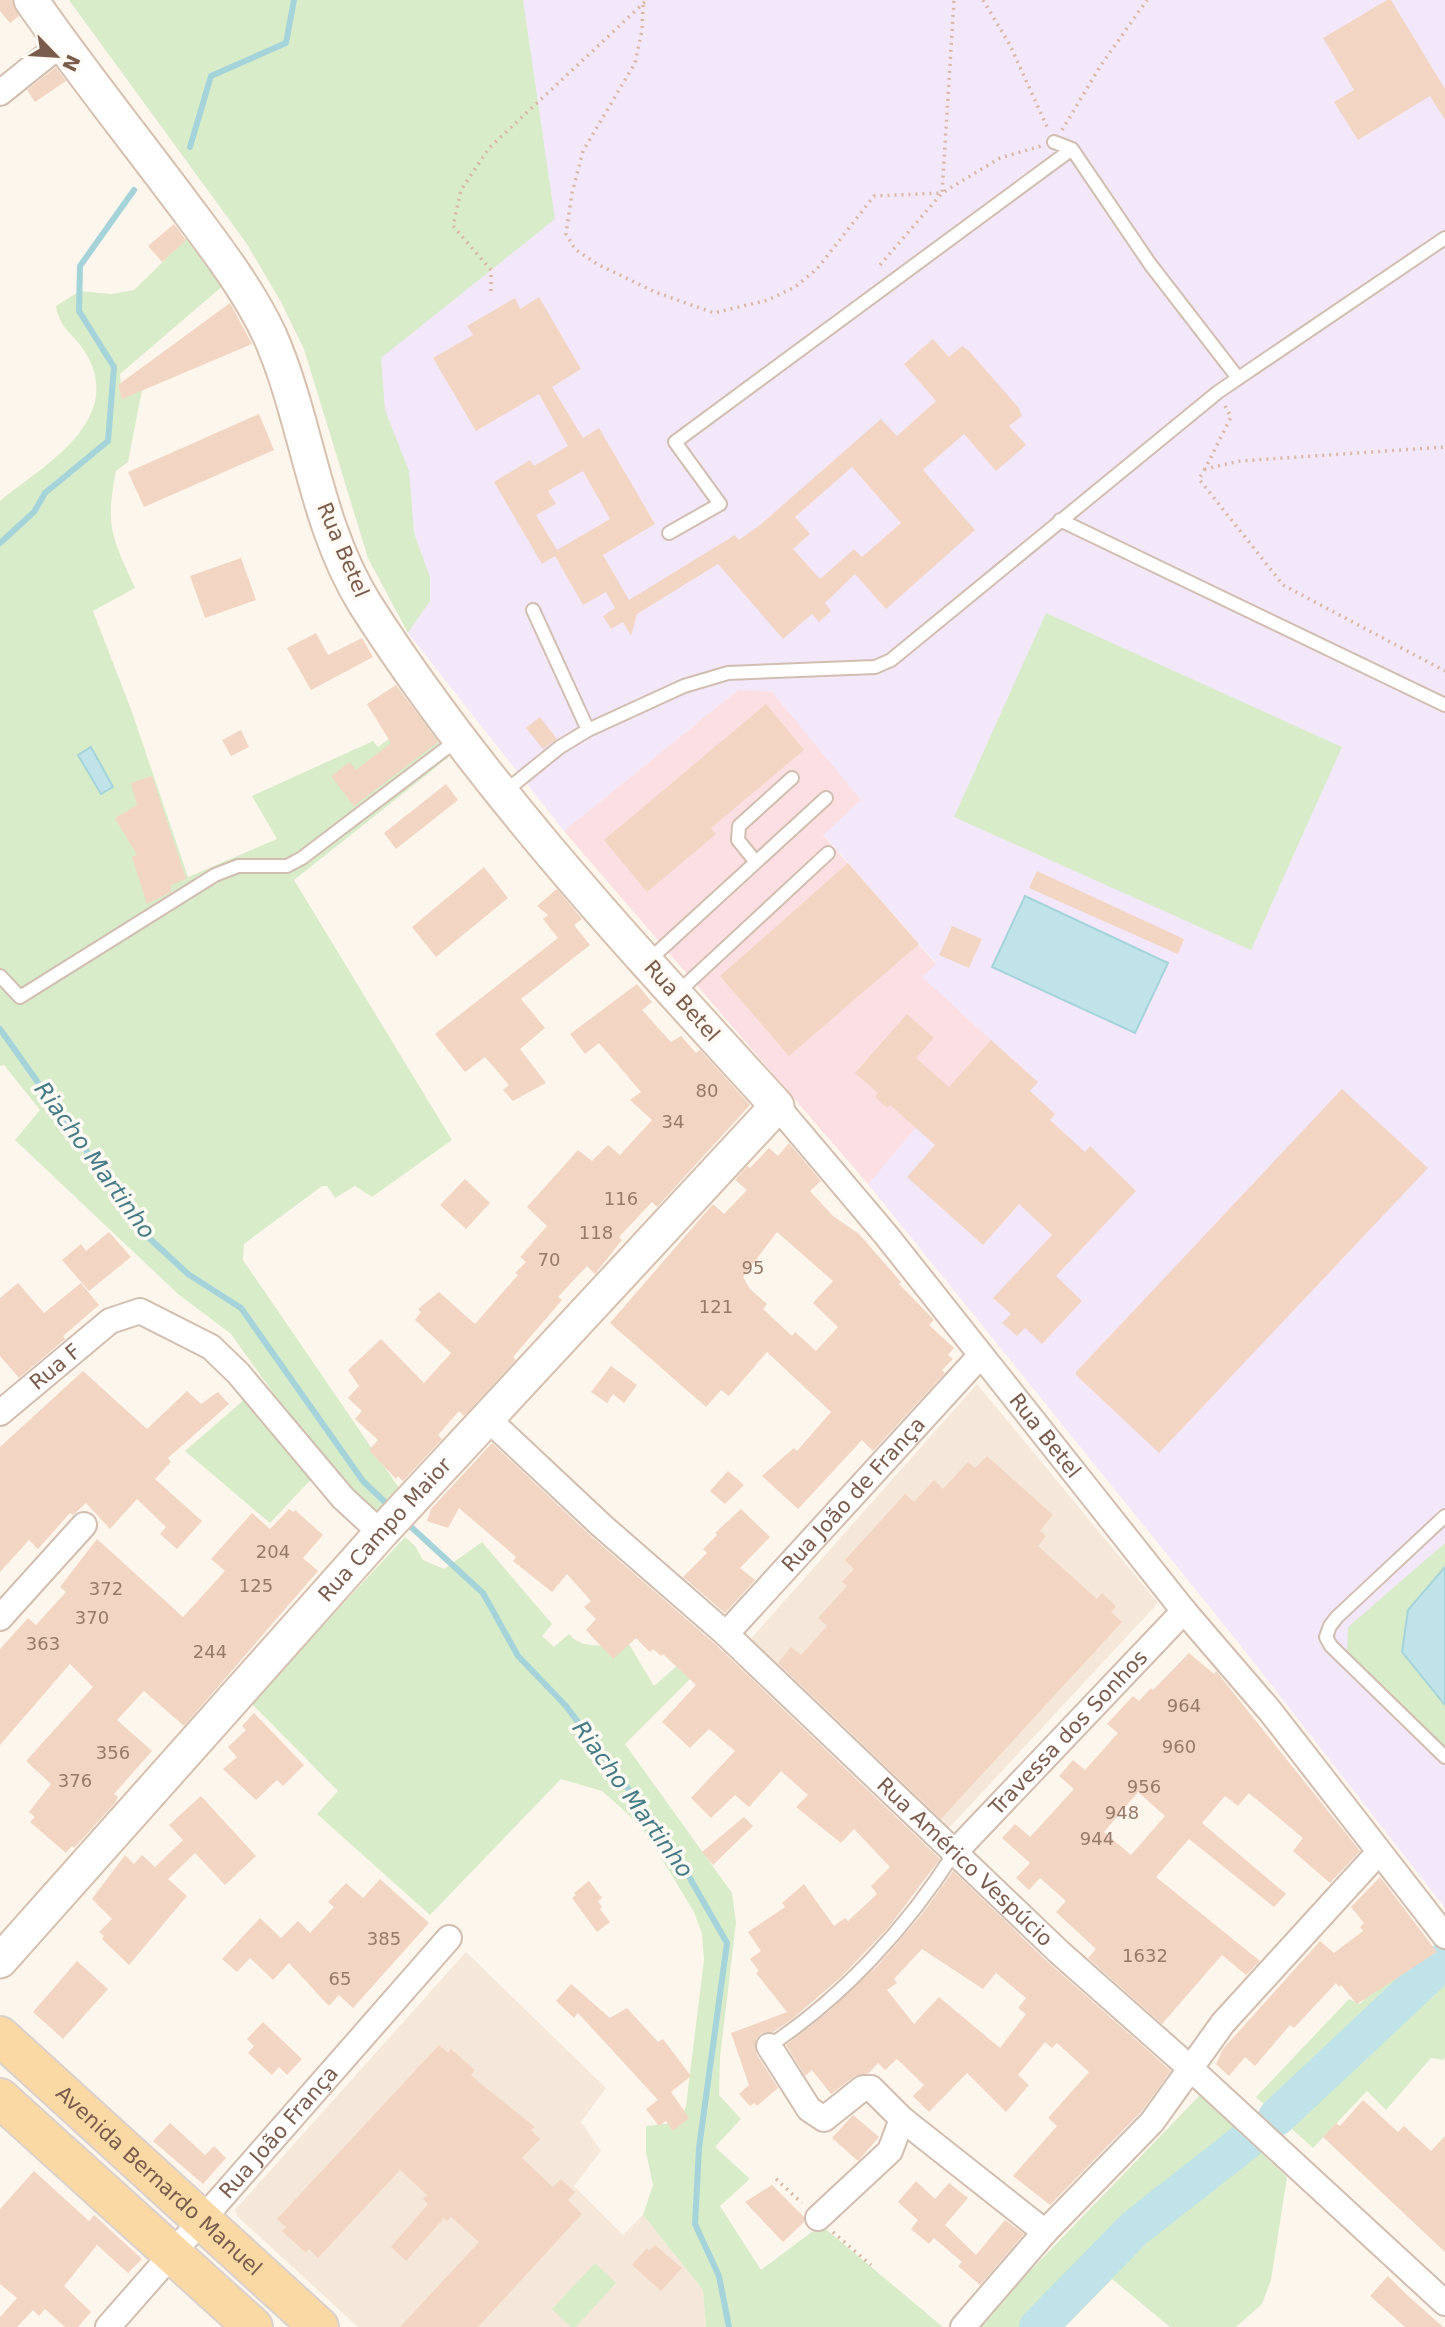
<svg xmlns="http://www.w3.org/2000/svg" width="1445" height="2327" font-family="'DejaVu Sans',sans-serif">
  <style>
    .residential { fill: #f5e8da }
    .education { fill: #f3e8fa }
    .medical { fill: #fbdfe3 }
    .green { fill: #d8ecc9 }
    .water { fill: #bfe3e8; stroke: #a5d3da; stroke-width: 2 }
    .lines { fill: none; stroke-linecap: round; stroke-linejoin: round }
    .stream { stroke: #a5d3da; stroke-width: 6 }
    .river { stroke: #bfe3e8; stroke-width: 38 }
    .building { fill: #f3d5c3; fill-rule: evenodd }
    .lane-casing { stroke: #d1beb0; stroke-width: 16 }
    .street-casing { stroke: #d1beb0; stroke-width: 28 }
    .secondary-casing { stroke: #d6c0b0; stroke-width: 37 }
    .primary-casing { stroke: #dad1cd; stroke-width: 42 }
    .path { stroke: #d9b8a5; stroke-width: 3.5; stroke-dasharray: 2 5; stroke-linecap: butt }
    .lane { stroke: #fff; stroke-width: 12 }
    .street { stroke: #fff; stroke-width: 24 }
    .secondary { stroke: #fff; stroke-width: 33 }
    .primary { stroke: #fbd9a5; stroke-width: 38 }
    .labels { text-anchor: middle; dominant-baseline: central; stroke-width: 7; stroke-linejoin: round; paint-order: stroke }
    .number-label { font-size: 18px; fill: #987a6a }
    .street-label { font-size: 21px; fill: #7a5c4d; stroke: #fffaf3 }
    .water-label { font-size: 23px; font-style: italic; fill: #437c86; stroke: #fffaf3 }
  </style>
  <rect width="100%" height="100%" fill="#fdf6ec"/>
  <!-- residential -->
  <path class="residential" d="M977 1384 1158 1603 949 1828 748 1642Z
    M466 1952 606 2088 581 2122 601 2151 574 2186 623 2235 643 2215 703 2290 706 2327H358L237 2216 235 2210Z"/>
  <!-- education -->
  <path class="education" d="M69 0H1445V1908L1241 1646 868 1184 903 1141 921 977 936 963 823 834 860 800 738 690 564 831 408 633 368 558 304 349 280 300 247 244Z"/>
  <!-- medical -->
  <path class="medical" d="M738 690 772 692 861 800 823 835 936 964 922 977 991 1040 868 1184 564 831Z"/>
  <!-- green -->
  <path class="green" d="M69 0H523L555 219 381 358 385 410 409 471 414 533 430 577V601L408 633 368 558 304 349 280 300 247 244Z
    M188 237 225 284 120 374 122 396 143 385 128 462 116 471C105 527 112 537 135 588L93 611 132 712 188 877 277 839 252 796 373 741 378 747 419 716 449 757 294 880 452 1140 372 1197 355 1186 335 1198 327 1186H322L244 1244 243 1260 399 1488 379 1513 370 1512 324 1464 231 1334 178 1294 15 1140 40 1110 4 1065 0 1066V501C43 466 124 422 87 355 76 335 60 331 56 306L80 291 111 294 134 290Z
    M1046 613 1342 747 1251 950 954 817Z
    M246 1398 316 1474 270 1523 185 1451Z
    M405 1537 415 1546 423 1560 444 1569 482 1542 552 1624 542 1636 554 1647 569 1634C582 1651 609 1644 629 1644L654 1686 686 1658 699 1670 625 1744 732 1893 736 1923 720 2057 719 2095 741 2119 715 2147 750 2179 720 2206 761 2270 821 2225 943 2327H706L703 2290 643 2215 653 2185 646 2152V2126L680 2122 686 2106 704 1960 702 1934 694 1912 648 1836 628 1814 602 1791 561 1779 430 1915 317 1814 338 1791 251 1703Z
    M1445 1543V1746L1347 1652 1348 1627Z
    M1438 1951 1445 1961V2057L1443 2060 1431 2058 1386 2110 1367 2091 1313 2148 1256 2097 1349 1999 1360 2004 1386 1976 1407 1974Z
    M1200 2095 1287 2177 1271 2280 1262 2304 1236 2327H1170L1112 2279 1065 2327H976Z
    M595 2263 616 2283 576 2327H571L552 2309Z"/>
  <!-- water -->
  <path class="water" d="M91 747 113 787 101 794 78 755Z
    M1025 896 1168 963 1135 1033 992 967Z
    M1445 1567V1705L1402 1652 1408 1610Z"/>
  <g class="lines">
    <!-- stream -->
    <path class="stream" d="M190 147 211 76 286 43 294 0
      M0 543 34 512 45 493 108 441 114 367 79 311 80 266 134 190
      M0 1029 148 1237 188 1274 241 1308 363 1481 387 1504
      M410 1526 483 1593 518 1656 566 1706 672 1847 727 1943 699 2148 695 2224 719 2276 729 2327"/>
    <!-- river -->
    <path class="river" d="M1277 2117 1441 1963
      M1038 2327 1135 2228 1250 2138"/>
  </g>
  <!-- building -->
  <path class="building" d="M0 0H12L19 16 10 23 0 11Z
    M1387 0H1391L1445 89V120L1430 96 1358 140 1334 102 1354 90 1323 38Z
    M56 67 66 81 35 102 27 90Z
    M174 224 186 240 162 262 148 246Z
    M539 297 581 369 552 387 583 438 599 428 655 524 603 555 629 600 735 535 739 540 760 525 881 419 897 436 936 401 904 364 933 339 949 357 962 346 970 352 1018 407 1022 416 1009 426 1026 445 996 471 964 434 925 468 923 470 975 530 886 609 855 574 825 603 831 611 819 622 812 614 783 639 718 564 637 614 631 636 623 622 611 629 603 616 615 608 606 592 583 605 555 556 542 564 494 482 530 460 534 466 568 446 539 394 476 431 433 358 473 335 467 326 515 298 520 309ZM852 467 901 523 862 557 854 549 820 579 793 549 810 534 795 517ZM583 471 610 519 557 550 536 515 556 504 548 491Z
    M230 303 252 344 122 399 118 385Z
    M259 414 274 450 144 507 128 472Z
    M241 558 256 600 205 618 190 576Z
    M316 633 328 655 362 638 373 657 311 690 287 648Z
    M396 685 438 742 354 806 331 776 350 762 356 770 391 743 367 704Z
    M766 704 804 750 711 828 716 834 647 892 604 840Z
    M540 717 557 739 543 749 526 728Z
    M241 730 249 747 231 756 222 740Z
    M152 776 186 879 171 885V892L147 904 132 857 137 855 115 818 137 805 131 783Z
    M446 784 458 800 396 849 384 833Z
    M848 863 919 944 789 1056 720 976Z
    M484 867 508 898 436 957 412 927Z
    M1037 871 1184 939 1178 954 1029 888Z
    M557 889 582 919 574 925 590 945 521 999 545 1028 520 1049 546 1083 513 1101 503 1090 509 1085 485 1057 465 1072 435 1034 558 938 543 919 548 915 537 906Z
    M952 926 982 939 969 968 939 955Z
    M637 984 652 1002 642 1010 671 1042 681 1036 696 1053 700 1050 750 1105 657 1207 652 1202 619 1237 622 1240 595 1274 587 1266 558 1297 562 1300 513 1357 516 1360 464 1416 459 1411 438 1435 442 1439 403 1481 398 1476 396 1479 369 1450 378 1440 355 1419 362 1411 348 1398 359 1386 348 1370 381 1339 424 1383 451 1353 415 1320 421 1312 418 1309 439 1292 475 1324 518 1275 515 1273 526 1262 520 1257 547 1226 527 1207 578 1150 592 1161 608 1145 620 1155 652 1120 630 1100 641 1092 599 1043 585 1054 570 1034Z
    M907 1014 934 1038 916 1058 949 1087 991 1040 1038 1082 1030 1091 1055 1114 1050 1120 1085 1152 1090 1146 1136 1191 1056 1276 1082 1301 1042 1344 1025 1328 1017 1336 1002 1323 1011 1314 993 1298 1052 1235 1019 1204 983 1245 907 1177 935 1145 890 1105 887 1108 875 1097 878 1093 855 1073Z
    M1342 1089 1428 1168 1159 1453 1076 1375V1372Z
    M789 1143 821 1181 810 1191 833 1216 859 1234 901 1282 899 1284 934 1320 929 1325 954 1348 948 1355 953 1359 942 1370 945 1373 873 1451 862 1440 798 1509 762 1476 794 1448 797 1451 831 1412 767 1352 729 1396 721 1390 706 1407 610 1323 713 1204 724 1214 747 1190 735 1180 747 1166 750 1168 769 1148 778 1156ZM777 1232 833 1281 813 1303 838 1327 816 1351 795 1332 792 1336 763 1309 767 1304 750 1289 743 1277Z
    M465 1179 490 1203 466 1229 440 1205Z
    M109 1232 131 1257 89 1291 62 1260 81 1244 86 1251Z
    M18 1283 44 1313 81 1283 99 1305 63 1336 65 1339 19 1378 0 1356V1298Z
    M611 1366 637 1385 624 1403 613 1394 607 1403 591 1392Z
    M83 1371 147 1429 187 1391 201 1404 218 1392 229 1404 168 1458 171 1462 155 1479 202 1521 177 1549 160 1534 166 1527 137 1499 110 1529 86 1503 73 1515 70 1513 38 1549 29 1540 0 1572V1447Z
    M492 1443 592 1537 716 1645 940 1859 888 1928 841 1977 791 2020 773 2032 762 2033 756 2039V2053L778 2088 757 2106 754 2103 750 2106 739 2094 749 2085 731 2033 787 2012 756 1973 759 1971 750 1959 761 1951 748 1932 785 1907 782 1903 804 1884 834 1926 845 1918 848 1921 877 1894 871 1886 890 1867 854 1829 841 1843 796 1807 808 1795 781 1771 749 1807 735 1795 711 1818 691 1798 735 1751 709 1729 690 1748 662 1722 696 1685 663 1654 661 1656 653 1649 650 1652 636 1638 613 1659 586 1630 596 1619 584 1607 591 1601 567 1574 552 1592 513 1561 516 1557 459 1508 448 1528 427 1521 431 1509Z
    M987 1456 1053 1515 1040 1531 1046 1536 1038 1546 1097 1599 1102 1593 1116 1606 1111 1612 1122 1622 941 1819 778 1663 791 1647 801 1655 827 1626 818 1618 847 1586 842 1582 854 1569 845 1560 905 1494 914 1502 934 1480 943 1489 968 1462 975 1468Z
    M728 1471 744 1485 725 1504 710 1491Z
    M289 1509 293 1512 295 1510 323 1535 303 1558 318 1571 184 1726 144 1691 117 1720 152 1751 114 1794 118 1797 115 1803 74 1848 72 1846 66 1853 30 1822 35 1817 29 1812 51 1784 26 1761 93 1687 70 1664 0 1745V1649L28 1618 36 1625 66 1592 60 1587 97 1539 183 1617 225 1571 211 1559 252 1513 270 1529Z
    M741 1509 770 1537 740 1568 755 1580 725 1613 683 1577 707 1553 703 1549 717 1535 715 1533Z
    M1189 1653 1214 1674 1216 1671 1360 1851 1330 1883 1293 1851 1303 1838 1249 1793 1238 1806 1225 1796 1202 1823 1286 1894 1274 1907 1189 1839 1156 1877 1260 1961 1246 1975 1222 1955 1162 2024 1088 1958 1096 1949 1056 1912 1066 1901 1040 1878 1029 1890 1016 1878 1030 1863 1002 1838 1015 1824 1030 1837 1074 1789 1059 1776 1073 1760 1085 1770 1118 1733 1107 1724 1133 1696 1139 1701 1151 1688 1153 1690ZM1138 1792 1165 1816 1131 1855 1104 1832Z
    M254 1713 304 1765 283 1786 277 1780 256 1800 223 1769 237 1757 228 1747 246 1730 242 1726Z
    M201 1796 256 1856 225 1885 195 1853 168 1879 187 1896 129 1965 102 1939 104 1936 99 1932 112 1919 92 1899 125 1855 134 1864 142 1855 155 1867 183 1840 169 1825Z
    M744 1817 753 1826 713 1865 702 1852Z
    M953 1871 1049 1963 1171 2071 1141 2112 1050 2205 1013 2176 1057 2126 1048 2118 1089 2072 1057 2043 1052 2048 1045 2042 1018 2075 1029 2085 1006 2112 967 2073 929 2112 913 2096 924 2085 897 2059 885 2070 878 2063 869 2073 855 2076 831 2094 812 2070 805 2076 786 2045 828 2012 878 1965 923 1913ZM922 1949 983 1989 996 1973 1026 1998 1018 2008 1026 2014 1000 2048 939 1997 914 2024 887 1990 897 1983 894 1979Z
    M1380 1877 1437 1952 1357 2004 1341 1985 1339 1987 1336 1983 1294 2028 1290 2025 1255 2066 1245 2057 1229 2076 1216 2064 1223 2049 1320 1941 1334 1953 1363 1931 1360 1927 1364 1923 1351 1907Z
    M380 1879 429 1923 353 2008 339 1995 329 2006 289 1963 273 1980 250 1958 237 1972 222 1959 260 1918 281 1938 298 1921 310 1933 334 1907 328 1902 346 1883 363 1898Z
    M589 1881 602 1898 598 1901 602 1907 600 1909 610 1922 597 1932 572 1898 576 1895 574 1893Z
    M77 1961 108 1989 63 2039 33 2012Z
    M571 1984 610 2018 627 2008 658 2042 663 2039 691 2076 671 2092 689 2118 673 2131 666 2121 659 2126 646 2109 658 2100 578 2013 574 2018 556 2001Z
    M263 2022 302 2059 287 2075 279 2067 272 2075 248 2053 254 2046 247 2039Z
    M439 2045 448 2053 451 2049 475 2070 471 2075 480 2083 535 2127 531 2130 540 2139 522 2158 553 2187 561 2179 575 2192 568 2200 582 2214 478 2327H400L479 2242 451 2217 447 2221 444 2218 406 2261 391 2247 428 2204 423 2199 427 2195 400 2170 318 2258 309 2249 306 2253 282 2231 286 2227 277 2219Z
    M1363 2100 1398 2132 1404 2126 1431 2151 1445 2136V2252L1323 2137 1336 2123 1340 2126Z
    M853 2115 879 2137 858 2161 832 2138Z
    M170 2123 205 2155 214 2146 226 2158 203 2184 153 2141Z
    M34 2171 89 2221 94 2215 142 2259 128 2273 97 2245 64 2286 91 2312 78 2327H65L45 2309 39 2316 33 2310 17 2327H0V2317L17 2298 0 2284V2209Z
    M916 2181 935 2199 949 2183 968 2198 945 2225 976 2255 1005 2220 1024 2234 980 2285 958 2266 962 2262 934 2238 929 2244 911 2229 918 2220 898 2202Z
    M772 2185 804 2217V2222L783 2242 745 2202Z
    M655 2245 682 2268 661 2291 632 2265 647 2248 649 2251Z
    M1388 2276 1407 2295 1443 2327H1405L1370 2296Z"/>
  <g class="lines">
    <defs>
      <path id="lane" d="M1054 142 1072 149 1150 264 1238 378
        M1060 520 1445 705
        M669 533 720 504 675 442 1072 149
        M533 610 588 730
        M503 793 560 747 588 730 684 686 728 673 875 667 891 660 1218 392 1445 238
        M755 861 738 840 739 826 792 778
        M648 961 826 798
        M0 976 20 997 215 875 238 866H287L302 858 457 740
        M676 994 828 853
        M1445 1516 1337 1617 1330 1626 1326 1637 1331 1646 1445 1757
        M769 2046C842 1998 908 1926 954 1853"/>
      <g id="street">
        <path d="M0 93 61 44"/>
        <path id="s1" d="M777 1106 886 1235 1184 1611 1270 1711 1445 1936"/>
        <path id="s2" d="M0 1413 110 1321 140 1311 211 1347 238 1373 343 1498 381 1533"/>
        <path id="s3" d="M488 1419 602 1526 726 1634 1059 1952 1190 2068 1445 2303"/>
        <path d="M0 1618 84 1525"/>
        <path id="s4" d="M726 1634 981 1355"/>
        <path id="s5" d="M954 1853 1184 1611"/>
        <path d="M769 2046 809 2109 824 2119 863 2088H871L902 2119 1045 2232"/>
        <path d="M818 2218 890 2151 902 2119"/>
        <path id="s6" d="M108 2327 449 1938"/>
        <path d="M963 2327 1045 2232 1152 2122 1223 2023 1379 1852"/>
      </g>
      <g id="secondary">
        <path id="s7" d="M0 1961 381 1533 777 1106C632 947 481 786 365 604 314 522 308 423 270 336 247 287 213 244 181 201 131 134 78 68 31 0"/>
      </g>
      <g id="primary">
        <path id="s8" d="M0 2036 319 2327"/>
        <path d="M0 2098 253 2327"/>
      </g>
    </defs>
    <!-- lane casing -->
    <use href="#lane" class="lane-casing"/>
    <!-- street casing -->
    <use href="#street" class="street-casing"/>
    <!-- secondary casing -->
    <use href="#secondary" class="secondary-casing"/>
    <!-- primary casing -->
    <use href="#primary" class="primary-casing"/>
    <!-- path -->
    <path class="path" d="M983 0 1010 45 1048 129
      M643 5 642 30 635 63 583 151 572 193 566 234 575 249 597 264 655 292 714 313 768 300 795 287 817 269 874 196 942 193 954 0
      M1062 130 1101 65 1147 0
      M880 265 942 193 1000 158 1041 146
      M491 291V270L453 226 461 190 489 148 647 0
      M1225 406 1231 417 1205 469 1240 461 1445 447
      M1205 469 1199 479 1283 585 1445 671
      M776 2179 802 2203
      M833 2232 871 2265"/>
    <!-- lane -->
    <use href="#lane" class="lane"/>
    <!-- street -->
    <use href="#street" class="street"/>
    <!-- secondary -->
    <use href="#secondary" class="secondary"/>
    <!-- primary -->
    <use href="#primary" class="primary"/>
  </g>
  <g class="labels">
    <!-- number labels -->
    <g class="number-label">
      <text x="707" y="1090">80</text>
      <text x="673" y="1121">34</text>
      <text x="621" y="1198">116</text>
      <text x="596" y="1232">118</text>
      <text x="549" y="1259">70</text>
      <text x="753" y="1267">95</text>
      <text x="716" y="1306">121</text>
      <text x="273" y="1551">204</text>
      <text x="256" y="1585">125</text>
      <text x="106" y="1588">372</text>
      <text x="92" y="1617">370</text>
      <text x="43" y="1643">363</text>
      <text x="210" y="1651">244</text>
      <text x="1184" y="1705">964</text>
      <text x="1179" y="1746">960</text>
      <text x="113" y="1752">356</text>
      <text x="75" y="1780">376</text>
      <text x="1144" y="1786">956</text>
      <text x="1122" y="1812">948</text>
      <text x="1097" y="1838">944</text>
      <text x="384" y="1938">385</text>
      <text x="1145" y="1955">1632</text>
      <text x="340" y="1978">65</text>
    </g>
    <!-- street labels -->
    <g class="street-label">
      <text transform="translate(343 550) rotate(67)">Rua Betel</text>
      <text transform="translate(682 1001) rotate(48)">Rua Betel</text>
      <text stroke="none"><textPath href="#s2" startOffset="72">Rua F</textPath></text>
      <text stroke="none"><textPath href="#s1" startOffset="425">Rua Betel</textPath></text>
      <text stroke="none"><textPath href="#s4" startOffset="189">Rua João de França</textPath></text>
      <text stroke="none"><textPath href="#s7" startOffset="578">Rua Campo Maior</textPath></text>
      <text stroke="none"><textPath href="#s5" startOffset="166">Travessa dos Sonhos</textPath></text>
      <text stroke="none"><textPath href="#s3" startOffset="651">Rua Américo Vespúcio</textPath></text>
      <text stroke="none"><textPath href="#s6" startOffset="259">Rua João França</textPath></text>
      <text stroke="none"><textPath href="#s8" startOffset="215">Avenida Bernardo Manuel</textPath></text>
    </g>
    <!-- water labels -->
    <g class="water-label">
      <text transform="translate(95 1160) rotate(54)">Riacho Martinho</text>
      <text transform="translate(633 1799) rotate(54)">Riacho Martinho</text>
    </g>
  </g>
  <!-- north arrow -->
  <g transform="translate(56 56) rotate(115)" stroke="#fffaf3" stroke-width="5" paint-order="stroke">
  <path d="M0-5L12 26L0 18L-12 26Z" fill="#7a5c4d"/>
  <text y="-10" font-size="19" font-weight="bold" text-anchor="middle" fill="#7a5c4d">N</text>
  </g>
</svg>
